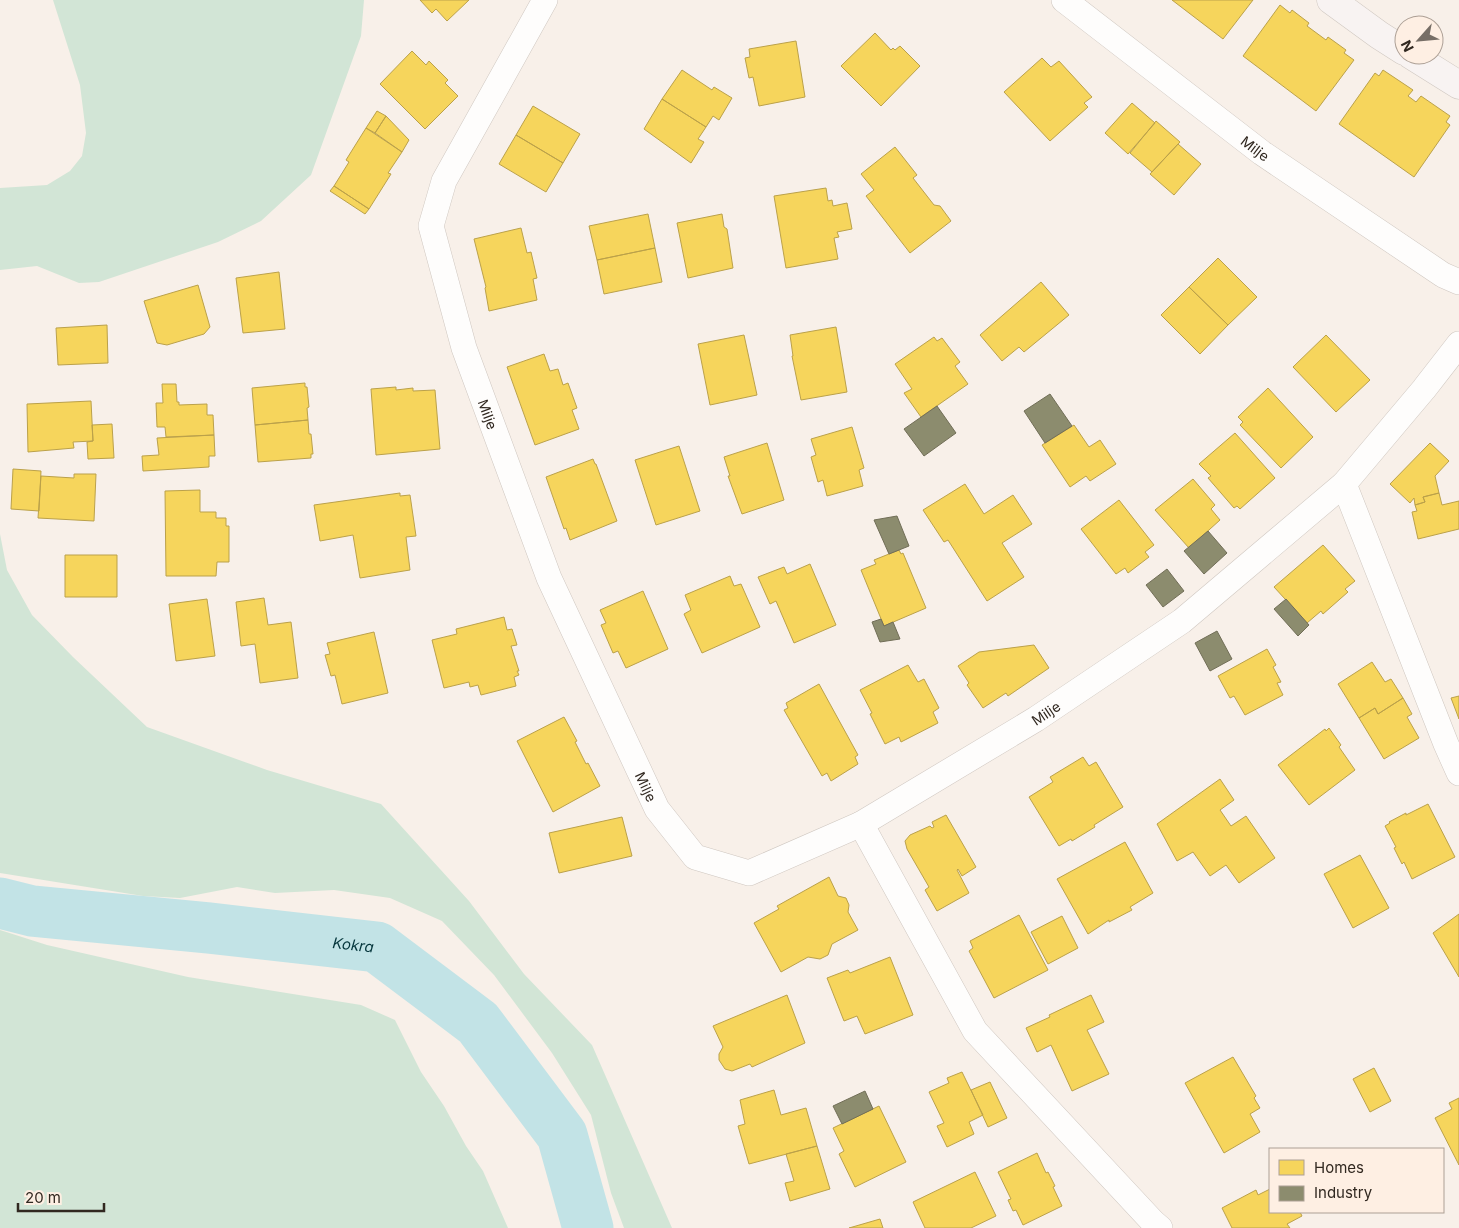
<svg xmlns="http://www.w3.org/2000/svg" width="1459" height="1228" font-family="Inter,sans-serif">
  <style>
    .green { fill: #d2e5d6 }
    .homes { fill: #f6d55c; stroke: #bba14a }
    .industry { fill: #8c8c6e; stroke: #716e57 }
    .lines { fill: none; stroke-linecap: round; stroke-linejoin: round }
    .river { stroke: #c2e3e6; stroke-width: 51 }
    .street-casing { stroke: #cfc7c0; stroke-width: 26 }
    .secondary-casing { stroke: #cfc7c0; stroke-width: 29 }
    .street { stroke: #fefdfc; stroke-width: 25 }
    .secondary { stroke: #f8f3f2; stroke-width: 28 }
    .labels { text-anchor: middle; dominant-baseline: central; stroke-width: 5; stroke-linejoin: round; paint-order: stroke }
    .street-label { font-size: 14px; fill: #312820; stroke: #feefe3 }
    .water-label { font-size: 15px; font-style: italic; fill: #04353b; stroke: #feefe3 }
  </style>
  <rect width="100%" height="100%" fill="#f8f0e9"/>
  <!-- green -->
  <path class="green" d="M53 0H364L361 36 311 175 261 221 218 242 99 282 79 283 37 266 0 270V188L47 185 70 171 82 156 86 133 80 85Z
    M0 534 7 570 32 615 73 657 147 727 267 770 381 804 469 901 524 974 592 1045 672 1228H624L611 1193 591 1115 552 1053 494 975 442 921 390 898 334 890 275 893 237 887 180 898 143 896 0 873Z
    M0 930 47 945 188 977 361 1005 395 1020 421 1072 444 1106 466 1146 483 1171 508 1228H0Z"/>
  <!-- homes -->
  <path class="homes" d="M420 0H469L447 21 436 9 432 13Z
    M1172 0H1253L1223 39Z
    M1280 5 1290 13 1292 10 1309 23 1307 26 1326 40 1328 37 1346 50 1344 53 1354 60 1316 111 1243 56Z
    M875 33 891 50 893 48 895 50 900 46 920 66 881 106 841 66Z
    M796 41 805 97 759 106 753 77 749 78 745 58 750 57 749 49Z
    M412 51 426 65 429 61 448 80 445 83 458 96 425 129 380 84Z
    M1042 58 1051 67 1059 61 1092 97 1084 103 1088 107 1050 141 1004 92Z
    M682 70 712 90 714 87 732 98 719 120 713 116 706 127 662 99Z
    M1383 70 1413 90 1408 96 1416 102 1421 96 1450 116 1446 122 1450 125 1414 177 1339 124 1375 73 1379 76Z
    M662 99 706 127 698 139 704 142 691 163 644 129Z
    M1132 103 1155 123 1128 154 1105 133Z
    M533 106 580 134 563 163 516 135Z
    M377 111 386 116 375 133 366 128Z
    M386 116 409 140 402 152 375 133Z
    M1156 121 1180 142 1152 172 1130 153Z
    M366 128 402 152 388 173 391 174 369 209 334 186 349 162 346 160Z
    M516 135 563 163 546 192 499 164Z
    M1178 144 1201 164 1174 195 1150 174Z
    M895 147 917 175 913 178 934 205 940 206 951 221 910 253 866 196 874 190 861 174Z
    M334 186 369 209 365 214 330 191Z
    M826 188 828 201 832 200 833 206 847 203 852 229 837 232 839 237 834 238 838 259 786 268 774 196Z
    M648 214 655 248 597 260 589 226Z
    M722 214 724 227 727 229 733 268 688 278 677 223Z
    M521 228 527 253 531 252 537 278 533 279 537 300 489 311 485 288 486 287 474 239Z
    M655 248 662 282 604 294 597 260Z
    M1218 258 1257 297 1228 325 1189 287Z
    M279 272 285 329 243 333 236 278Z
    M1041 282 1069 315 1024 352 1019 347 1002 361 980 335Z
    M198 285 210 327 204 334 167 345 157 343 144 301Z
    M1189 287 1228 325 1200 354 1161 315Z
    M107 325 108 363 58 365 56 328Z
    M836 327 847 392 801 400 792 356H793L790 335Z
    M744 335 757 395 710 405 698 344Z
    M1326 335 1370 380 1336 412 1293 367Z
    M934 337 937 341 942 338 960 362 955 366 968 384 921 417 904 393 912 389 895 364Z
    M544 354 550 371 558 369 563 385 568 383 577 408 572 410 579 429 535 445 507 367Z
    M305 383V387H307L309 407 307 408 308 420 255 425 252 388Z
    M162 384H176L177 402H179V405L207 404V415H213L214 435 166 437 165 427H157L156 403H163Z
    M396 387V390L413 388V391L435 390 440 449 376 455 371 389Z
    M1268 388 1313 437 1281 468 1240 425 1243 422 1238 417Z
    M91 401 93 441 73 442 74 448 28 452 27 404Z
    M308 420 309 434H311L313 454H311V458L258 462 255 425Z
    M112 424 114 458 88 459 87 442 93 441 92 425Z
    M1074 425 1089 447 1100 440 1116 464 1090 481 1086 476 1070 487 1042 445Z
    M852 427 864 468 859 470 863 486 827 496 823 480 818 482 811 457 816 455 811 439Z
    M1235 433 1275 478 1240 509 1237 506 1234 508 1208 478 1211 476 1199 464Z
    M214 435 215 456H209V467L143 471 142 456 159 455 157 438Z
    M767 443 784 500 742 514 728 476H730L724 457Z
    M1430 443 1449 461 1435 476 1439 493 1423 497 1425 502 1415 505 1414 498 1410 503 1390 484Z
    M679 446 700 511 656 525 635 460Z
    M593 459 595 464H596L617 521 570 540 566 528 564 529 546 477Z
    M13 469 41 471 39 511 11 509Z
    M74 474H96L94 521 38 518 41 476 74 478Z
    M1193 479 1215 505 1211 509 1220 520 1189 548 1155 510Z
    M965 484 984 514 1013 495 1032 524 1002 543 1024 577 987 601 948 540 944 542 923 510Z
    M200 490V512H216V518H226V526H229V562H217L216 576H166L165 491Z
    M400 493V496L410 495 416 536 406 537 410 570 360 578 353 535 320 541 314 505Z
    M1439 493 1442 505 1459 501V529L1418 539 1412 512 1417 511 1415 505 1425 502 1423 497Z
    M1119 500 1154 545 1145 552 1149 557 1128 573 1125 568 1116 574 1081 529Z
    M1323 545 1355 581 1345 589 1348 592 1323 614 1321 611 1307 623 1274 587Z
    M899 550 901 554 903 553 926 608 884 626 861 570 876 564 874 560Z
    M65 555H117V597H65Z
    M810 564 836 625 794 643 776 601 770 604 758 577 784 567 787 574Z
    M730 576 734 586 741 584 760 627 702 653 684 614 691 610 685 595Z
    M643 591 668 649 626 668 618 651 613 653 601 625 606 623 600 610Z
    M264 598 268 625 291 622 298 678 260 683 255 644 241 646 236 602Z
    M207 599 215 656 176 661 169 604Z
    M504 617 507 630 512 629 517 645 511 646 519 671H517L519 675 514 677 516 686 481 695 478 685 470 687 469 682 444 688 432 640 457 634 456 629Z
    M374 632 388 693 342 704 335 675 331 676 325 655 330 654 327 643Z
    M1034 645 1049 668 1008 696 1006 693 983 708 967 685 969 683 958 666 979 652Z
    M1267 649 1276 665 1273 667 1281 682 1277 683 1283 695 1245 715 1234 696 1230 698 1218 676Z
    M1372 662 1385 682 1391 679 1403 698 1378 714 1375 708 1359 718 1338 684Z
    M908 665 918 682 924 679 939 708 933 712 938 723 901 742 899 737 885 744 870 714 872 713 860 690Z
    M819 684 858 755 855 757 858 764 831 781 827 773 822 776 784 710 788 708 786 703Z
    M1459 696V719L1451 698Z
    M1403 698 1412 714 1407 717 1419 738 1384 759 1359 718 1375 708 1378 714Z
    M564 717 577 741 575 742 586 764 588 763 600 786 553 812 517 741Z
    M1329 728 1341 745 1339 747 1355 770 1309 805 1278 765 1325 729 1326 731Z
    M1083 757 1089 766 1096 762 1123 807 1094 825 1095 827 1072 841 1071 839 1059 846 1029 797 1053 782 1050 777Z
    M1220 779 1234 800 1220 810 1231 826 1246 816 1275 858 1239 883 1226 865 1210 876 1193 852 1177 861 1157 824Z
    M1428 804 1455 857 1412 879 1404 862 1402 864 1394 848 1396 847 1385 826 1390 823 1389 822 1406 813V815Z
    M946 815 976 867 962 876 958 869 957 870 969 893 937 911 925 890 929 887 907 849 905 841 910 835 930 826 932 828 934 827 932 822Z
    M622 817 632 856 559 873 549 833Z
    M1125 842 1153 893 1130 907 1132 910 1109 922V920L1088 934 1057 879Z
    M1360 855 1389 908 1353 928 1324 874Z
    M829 877 838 896 846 898 849 905 848 912 858 930 832 944 828 955 820 959 808 957 781 972 754 923 779 909 777 906Z
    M1459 914V977L1433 933Z
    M1019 915 1048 970 994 998 969 951 973 948 970 941Z
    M1062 916 1078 948 1048 964 1031 932Z
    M890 957 913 1015 865 1034 857 1016 844 1021 827 978 848 970 850 973Z
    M787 995 805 1043 752 1067 750 1064 732 1071 725 1069 719 1060V1054L723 1047 713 1026Z
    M1091 995 1104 1022 1087 1030 1109 1074 1072 1091 1051 1045 1037 1052 1026 1028 1050 1017 1049 1015Z
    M1233 1057 1256 1096 1254 1098 1260 1108 1250 1114 1260 1132 1224 1153 1185 1083Z
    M1374 1068 1391 1101 1370 1112 1353 1079Z
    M962 1072 983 1115 969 1122 974 1134 947 1147 937 1126 944 1123 929 1092 949 1083 947 1078Z
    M990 1082 1007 1118 988 1127 971 1090Z
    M774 1090 781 1115 806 1108 817 1146 749 1164 738 1126 745 1124 740 1100Z
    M1459 1098V1165L1435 1118 1452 1109 1449 1103Z
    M879 1106 906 1162 855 1187 839 1154 844 1151 833 1128Z
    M817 1146 830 1189 790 1201 785 1183 794 1181 786 1154Z
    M1037 1153 1046 1173 1048 1172 1055 1186 1053 1187 1062 1206 1023 1225 1016 1210 1013 1211 1008 1200 1011 1199 998 1172Z
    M975 1172 996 1216 971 1228H925L913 1202Z
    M1270 1189V1212H1300L1302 1216 1287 1224 1290 1228H1232L1222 1208 1256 1190 1258 1195Z
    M880 1219 883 1228H849Z"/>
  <!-- industry -->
  <path class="industry" d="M1050 394 1072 426 1045 443 1024 411Z
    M937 406 956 433 924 456 904 429Z
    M897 516 909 546 889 554 874 520Z
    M1208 531 1227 553 1204 574 1184 551Z
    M1167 569 1184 591 1163 607 1146 585Z
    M1286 599 1309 625 1298 636 1274 609Z
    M881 619 884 626 893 622 900 639 880 642 872 622Z
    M1217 631 1232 659 1210 671 1195 643Z
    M865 1091 873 1109 842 1124 833 1106Z"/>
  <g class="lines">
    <!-- river -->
    <path class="river" id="s1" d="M0 903 32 911 209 928 377 947 478 1023 562 1135 588 1228"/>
    <defs>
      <g id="street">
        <path id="s2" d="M545 0 444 181 431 226 464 348 549 578 657 809 695 857 749 873 861 824 1036 719 1182 621 1344 484"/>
        <path id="s3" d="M1064 0 1262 153 1443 275 1459 282"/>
        <path d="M1459 344 1424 389 1344 484 1446 744 1459 773"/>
        <path d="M861 824 975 1031 1153 1222 1160 1228"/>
      </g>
      <path id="secondary" d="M1331 0 1379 35 1404 51
        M1411 55 1459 85"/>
    </defs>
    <!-- street casing -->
    <use href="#street" class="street-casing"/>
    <!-- secondary casing -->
    <use href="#secondary" class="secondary-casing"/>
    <!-- street -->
    <use href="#street" class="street"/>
    <!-- secondary -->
    <use href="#secondary" class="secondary"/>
  </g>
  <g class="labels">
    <!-- street labels -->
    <g class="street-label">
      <text stroke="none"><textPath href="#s3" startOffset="242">Milje</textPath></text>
      <text stroke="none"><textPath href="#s2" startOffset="451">Milje</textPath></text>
      <text stroke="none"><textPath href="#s2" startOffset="1336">Milje</textPath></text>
      <text stroke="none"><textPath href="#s2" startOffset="856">Milje</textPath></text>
    </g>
    <!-- water labels -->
    <g class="water-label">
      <text stroke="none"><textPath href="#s1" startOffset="356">Kokra</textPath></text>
    </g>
  </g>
  <!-- legend -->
  <rect x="1269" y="1148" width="175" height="65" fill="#feefe3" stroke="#ac9f95"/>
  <rect x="1279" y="1160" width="25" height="15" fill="#f6d55c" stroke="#ac9f95"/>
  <text x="1314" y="1173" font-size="15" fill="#312820">Homes</text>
  <rect x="1279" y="1186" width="25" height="15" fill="#8c8c6e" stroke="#ac9f95"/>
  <text x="1314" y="1198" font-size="15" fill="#312820">Industry</text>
  <!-- north arrow -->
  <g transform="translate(1419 40) rotate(243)"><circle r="24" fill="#feefe3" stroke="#ac9f95"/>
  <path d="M0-4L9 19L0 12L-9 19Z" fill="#776e66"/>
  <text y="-8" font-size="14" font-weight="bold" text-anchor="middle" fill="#312820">N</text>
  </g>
  <!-- scale -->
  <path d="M18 1203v8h86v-8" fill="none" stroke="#312820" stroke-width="2.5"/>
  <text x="25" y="1203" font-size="15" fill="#312820" stroke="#feefe3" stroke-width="4" paint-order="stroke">20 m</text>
</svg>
